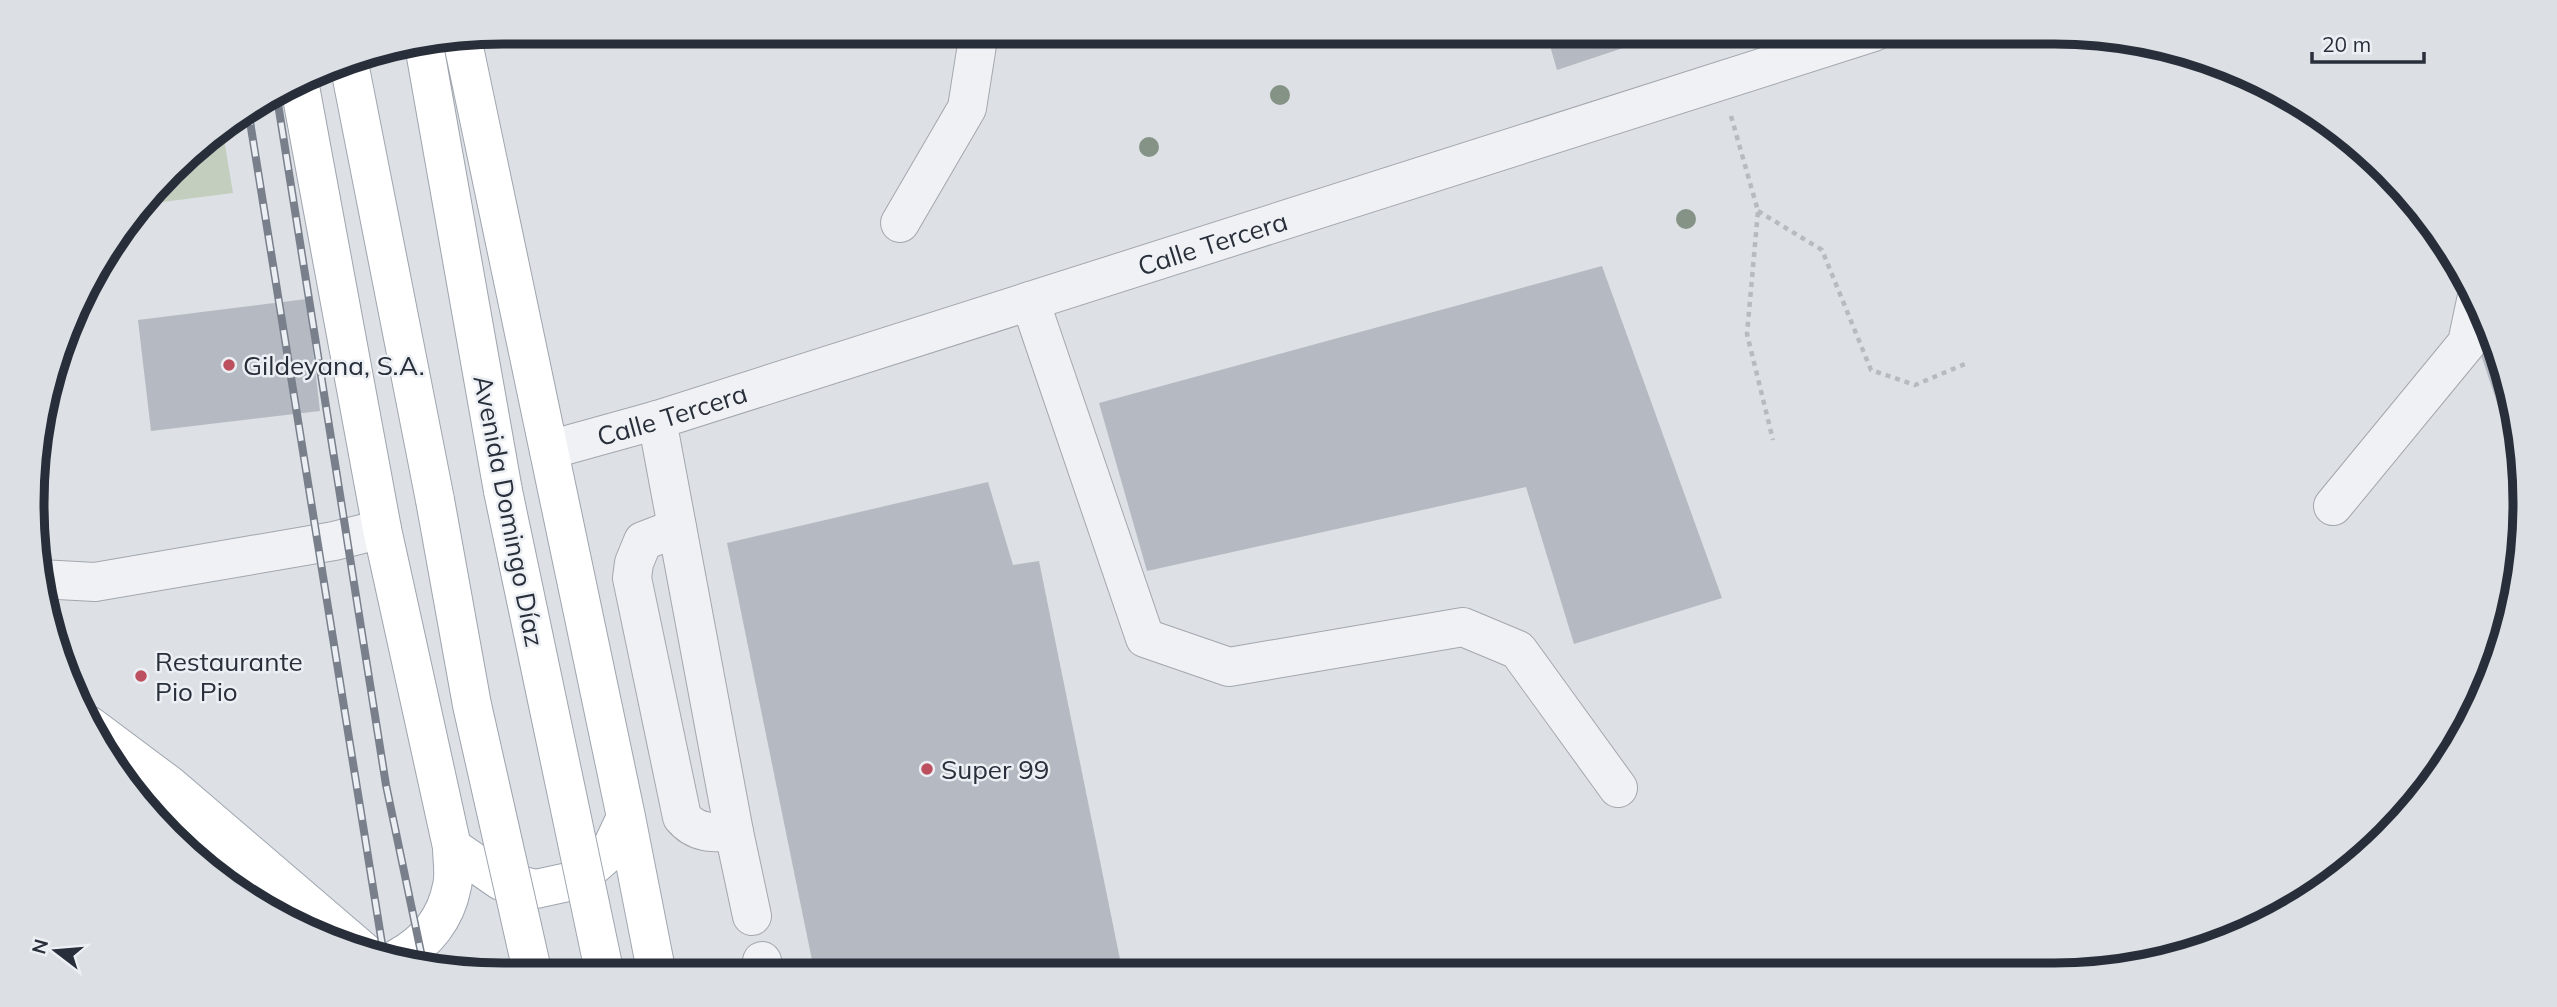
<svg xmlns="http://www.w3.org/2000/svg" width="2557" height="1007" font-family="Mulish,sans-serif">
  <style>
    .green { fill: #c3cebf }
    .building { fill: #b5b9c1 }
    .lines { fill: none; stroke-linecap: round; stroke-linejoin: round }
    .minor-casing { stroke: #a3a7ae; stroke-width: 40 }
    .major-casing { stroke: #9ea5af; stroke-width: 40 }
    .path { stroke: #b7bbc0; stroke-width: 4.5; stroke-dasharray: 5 5; stroke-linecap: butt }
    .minor { stroke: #eff1f4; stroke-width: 38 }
    .major { stroke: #fff; stroke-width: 38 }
    .rail-casing { stroke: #79808c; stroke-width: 8 }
    .rail { stroke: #eceff3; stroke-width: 5; stroke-dasharray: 16; stroke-linecap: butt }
    .major-bridge-casing { stroke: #9ea5af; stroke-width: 40; stroke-linecap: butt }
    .major-bridge { stroke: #fff; stroke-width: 38 }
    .tree { fill: #859386 }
    .poi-dot { fill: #bc505f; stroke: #eceff3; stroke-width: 2.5 }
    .labels { text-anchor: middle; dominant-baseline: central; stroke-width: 5; stroke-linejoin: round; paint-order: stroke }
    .street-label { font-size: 26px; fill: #282f3a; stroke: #eceff3 }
    .poi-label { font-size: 26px; fill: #282f3a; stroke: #eceff3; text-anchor: start }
    .rim { fill: none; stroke: #282f3a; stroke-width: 9 }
  </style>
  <rect width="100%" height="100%" fill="#dde0e5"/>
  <!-- green -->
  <path class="green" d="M222 127 233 193 147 204 193 148Z"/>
  <!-- building -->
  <path class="building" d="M1546 32H1671L1557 70Z
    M1602 266 1722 598 1574 644 1526 487 1147 571 1099 403Z
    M307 299 320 411 151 431 138 320Z
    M2496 346 2509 381 2524 472V483L2480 352Z
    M988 482 1013 565 1039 561 1123 974 815 975 727 543Z"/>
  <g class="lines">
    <defs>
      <g id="minor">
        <path d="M900 223 967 108 979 32"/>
        <path d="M1030 301 1145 638 1229 667 1463 627 1518 650 1618 788"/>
        <path d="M657 420 734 832 752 916"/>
        <path id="s1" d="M549 450 657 420 1874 32"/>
        <path d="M2333 506 2467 343 2477 296"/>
        <path d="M677 528 643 541 634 563 632 578 682 817C696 834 713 833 734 832"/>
        <path d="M40 579 95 582 334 541 382 529"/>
        <path d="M252 897 272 874"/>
        <path d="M762 961 765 975"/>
      </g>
      <path id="major" d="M462 38 626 817 657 975
        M424 45 503 491
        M348 58 435 500
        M299 81 382 529 452 847C452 859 455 874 452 886 446 918 426 943 398 958
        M90 726 169 785 365 953
        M156 821 236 889
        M452 847 501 881 536 889 577 880 610 851 626 817"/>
    </defs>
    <!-- minor casing -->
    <use href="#minor" class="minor-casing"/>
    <!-- major casing -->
    <use href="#major" class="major-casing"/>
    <!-- path -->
    <path class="path" d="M1731 116 1758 211 1747 334 1773 440
      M1758 211 1822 250 1871 370 1915 385 1965 364"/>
    <!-- minor -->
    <use href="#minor" class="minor"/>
    <!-- major -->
    <use href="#major" class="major"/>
    <defs>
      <path id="rail" d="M276 91 386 785 423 962
        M248 109 384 956"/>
    </defs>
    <!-- rail casing -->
    <use href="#rail" class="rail-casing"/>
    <!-- rail -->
    <use href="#rail" class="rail"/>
    <defs>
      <path id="major-bridge" d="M503 491 605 975
        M435 500 472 705 533 975"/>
    </defs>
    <!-- major-bridge casing -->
    <use href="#major-bridge" class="major-bridge-casing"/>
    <!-- major-bridge -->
    <use href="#major-bridge" class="major-bridge"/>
  </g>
  <!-- trees -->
  <g class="tree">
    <circle cx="1280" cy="95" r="10"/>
    <circle cx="1149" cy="147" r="10"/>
    <circle cx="1686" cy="219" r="10"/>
  </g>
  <!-- markers -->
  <g class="poi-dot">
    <circle cx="229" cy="365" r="7"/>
    <circle cx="141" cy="676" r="7"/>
    <circle cx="927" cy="769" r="7"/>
  </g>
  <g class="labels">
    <!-- street labels -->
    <g class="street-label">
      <text stroke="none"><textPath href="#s1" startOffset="695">Calle Tercera</textPath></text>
      <text stroke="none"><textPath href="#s1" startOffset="128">Calle Tercera</textPath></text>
      <text transform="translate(509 511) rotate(79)">Avenida Domingo Díaz</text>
    </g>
    <!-- poi labels -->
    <g class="poi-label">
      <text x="243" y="365">Gildeyana, S.A.</text>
      <text x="155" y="661">Restaurante<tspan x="155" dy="30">Pio Pio</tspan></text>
      <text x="941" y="769">Super 99</text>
    </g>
  </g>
  <!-- crop -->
  <path d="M0 0H2557V1007H0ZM503 44H2054A459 459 0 0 1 2513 503V504A459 459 0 0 1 2054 963H503A459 459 0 0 1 44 504V503A459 459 0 0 1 503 44Z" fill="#dce0e4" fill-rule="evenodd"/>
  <path class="rim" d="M503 44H2054A459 459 0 0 1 2513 503V504A459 459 0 0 1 2054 963H503A459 459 0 0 1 44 504V503A459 459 0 0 1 503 44Z"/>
  <!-- north arrow -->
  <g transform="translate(56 951) rotate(286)" stroke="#eceff3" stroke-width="5" paint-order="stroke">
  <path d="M0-5L12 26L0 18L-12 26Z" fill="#282f3a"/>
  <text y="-10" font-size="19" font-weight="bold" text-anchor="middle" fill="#282f3a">N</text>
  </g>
  <!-- scale -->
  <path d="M2312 52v10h112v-10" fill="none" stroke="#282f3a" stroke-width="3.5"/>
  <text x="2322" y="52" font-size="21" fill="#282f3a" stroke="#eceff3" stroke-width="5" paint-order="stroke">20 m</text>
</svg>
